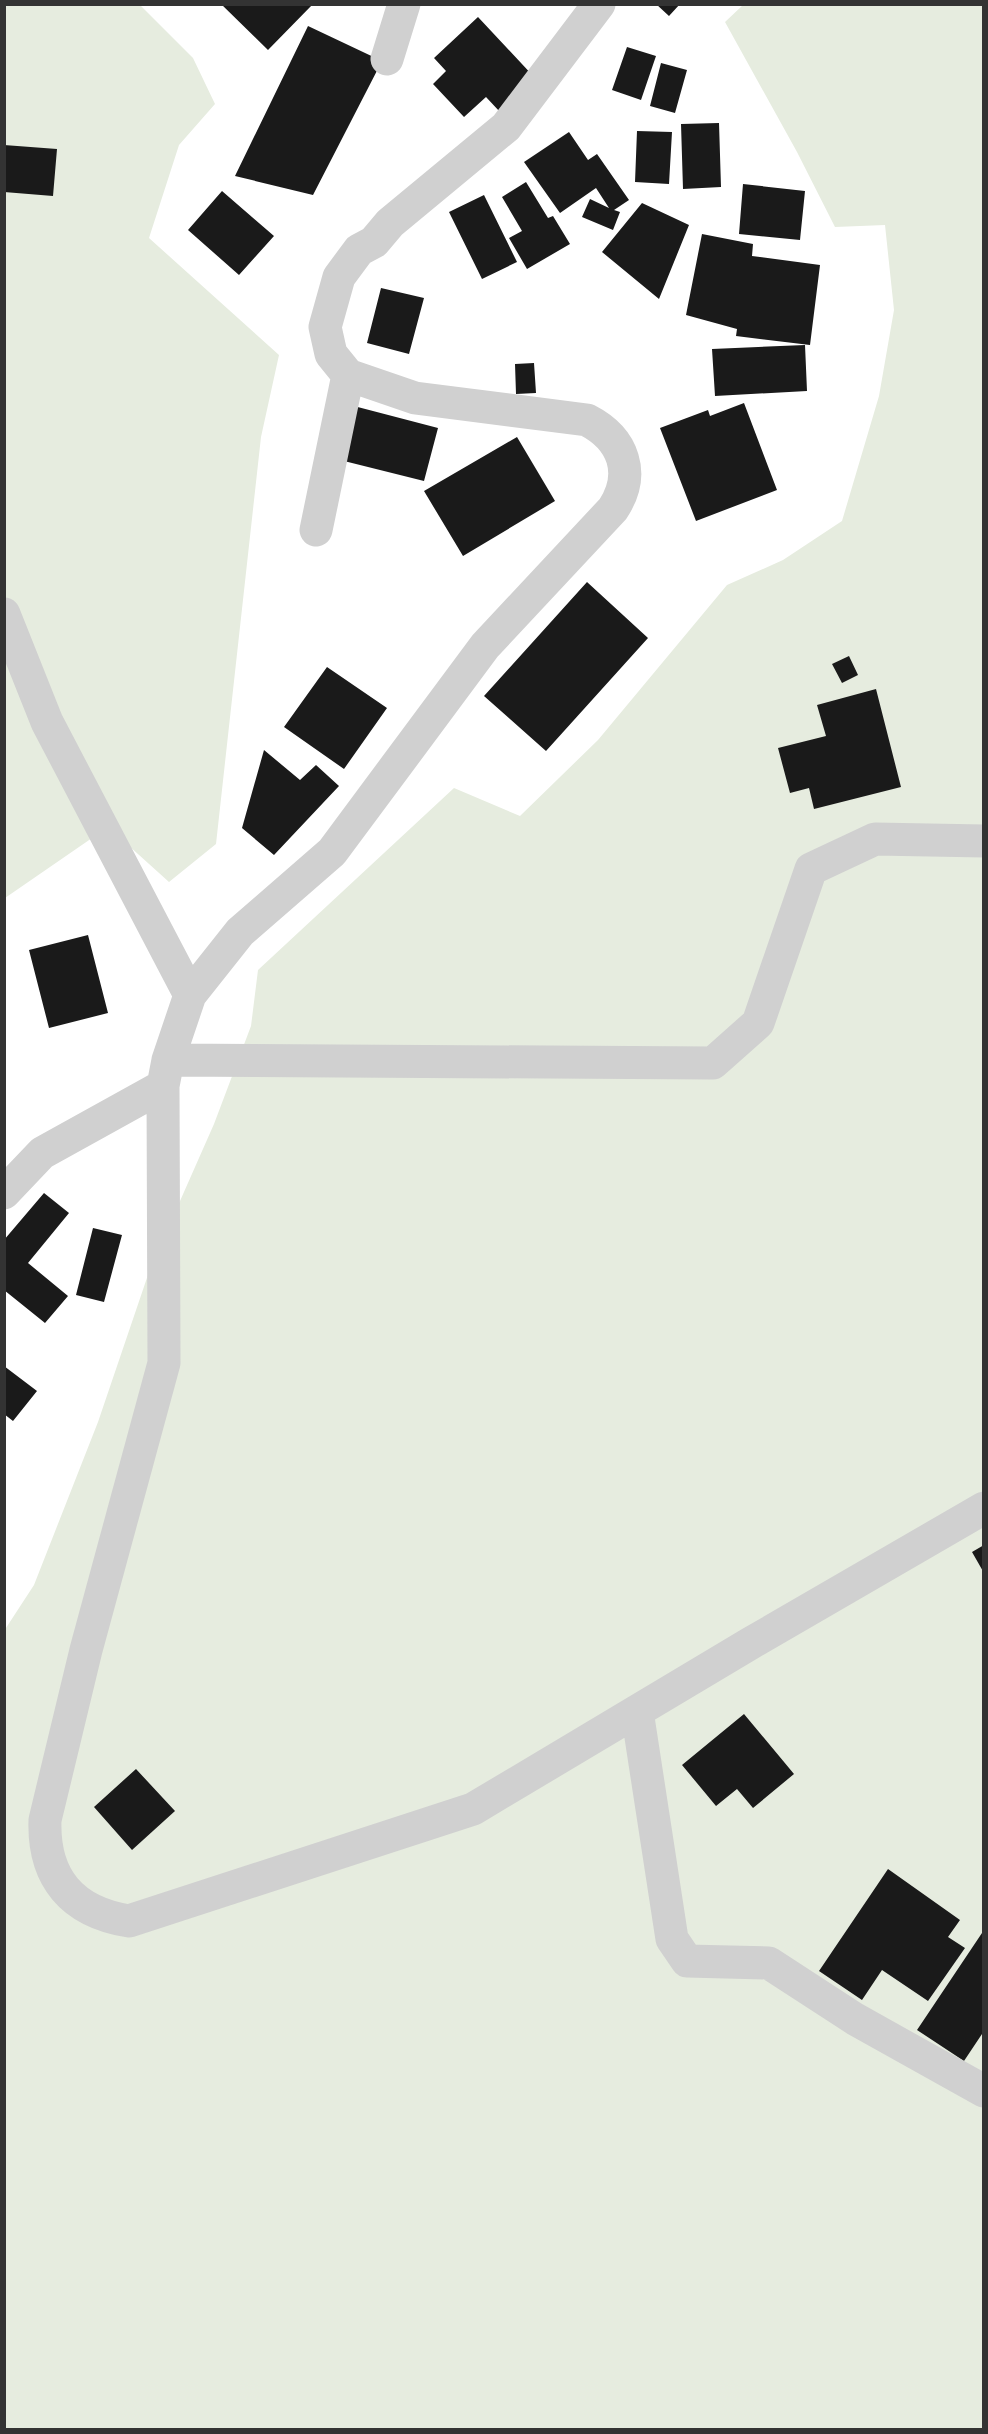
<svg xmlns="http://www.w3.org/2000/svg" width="988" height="2434" font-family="Roboto,sans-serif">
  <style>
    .green { fill: #e6ecdf }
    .building { fill: #1a1a1a }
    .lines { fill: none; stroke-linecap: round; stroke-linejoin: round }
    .minor { stroke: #d0d0d0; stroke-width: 33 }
  </style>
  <rect width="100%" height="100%" fill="#fff"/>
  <!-- green -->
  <path class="green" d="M5 5H140L193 58 215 104 179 145 149 238 279 355 261 437 216 844 169 882 108 827 5 898Z
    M743 5H983V2429H5L4 1631 34 1585 98 1422 150 1269 214 1124 251 1026 258 970 454 788 520 816 598 740 727 585 783 560 842 521 879 396 894 310 885 225 835 227 797 152 725 22Z"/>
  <!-- building -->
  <path class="building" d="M221 4H313L268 50Z
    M656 4H680L669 16Z
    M478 17 535 78 500 112 486 97 464 117 433 84 446 71 434 58Z
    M308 26 382 61 313 195 235 176Z
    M627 47 656 56 641 100 612 90Z
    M661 63 687 70 675 113 650 106Z
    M719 123 721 187 683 189 681 124Z
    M637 131 672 132 669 184 635 182Z
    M569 132 588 160 597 154 629 200 614 210 620 212 613 230 582 217 590 199 609 208 596 188 560 213 524 162Z
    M4 145 57 149 53 196 4 192Z
    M526 182 548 218 553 216 570 244 527 269 509 238 522 231 502 197Z
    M743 184 805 191 800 240 739 234Z
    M222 191 274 236 239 275 188 230Z
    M484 195 517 262 482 279 449 212Z
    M642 203 689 225 659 299 602 252Z
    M702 234 753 244 752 256 820 265 810 345 736 336 737 329 686 315Z
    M381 288 424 298 409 354 367 343Z
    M805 345 807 391 715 396 712 349Z
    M534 363 536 393 516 394 515 364Z
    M744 403 777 490 696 521 660 428 708 410 710 416Z
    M350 405 438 428 424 481 336 459Z
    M517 437 555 501 463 556 424 491Z
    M587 582 648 638 546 751 484 696Z
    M849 656 858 675 842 683 832 664Z
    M327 667 387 708 344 769 284 727Z
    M876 689 901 787 814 809 809 788 790 793 778 748 826 736 817 705Z
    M264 750 300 780 316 765 339 786 274 855 242 828Z
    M88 935 108 1013 49 1028 29 950Z
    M44 1193 69 1213 28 1263 68 1296 45 1323 4 1290V1240Z
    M93 1228 122 1235 104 1302 76 1295Z
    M4 1366 37 1391 13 1421 4 1414Z
    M984 1545V1573L972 1552Z
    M744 1714 794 1774 753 1808 737 1789 716 1806 682 1765Z
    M136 1769 175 1811 132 1850 94 1807Z
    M888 1869 960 1920 948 1937 965 1948 928 2001 882 1970 862 2000 819 1971Z
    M984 1930V2031L964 2061 917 2030Z"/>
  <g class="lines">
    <!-- minor -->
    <path class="minor" d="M599 4 506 127 390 223 374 242 359 250 339 277 325 327 331 354 348 375 415 398 587 420C624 439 636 474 613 509L485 646 332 852 240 932 190 995 168 1060 163 1086 164 1363 86 1650 45 1820C43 1878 72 1912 129 1921L473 1809 751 1643 984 1508
      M387 59 404 4
      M316 530 348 375
      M4 614 47 722 190 995
      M168 1060 713 1063 758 1023 811 869 875 839 984 841
      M4 1193 42 1153 163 1086
      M637 1711 672 1939 687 1961 769 1963 855 2019 984 2091"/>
  </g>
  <!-- border -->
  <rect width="988" height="2434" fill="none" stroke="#333333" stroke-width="12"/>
</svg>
